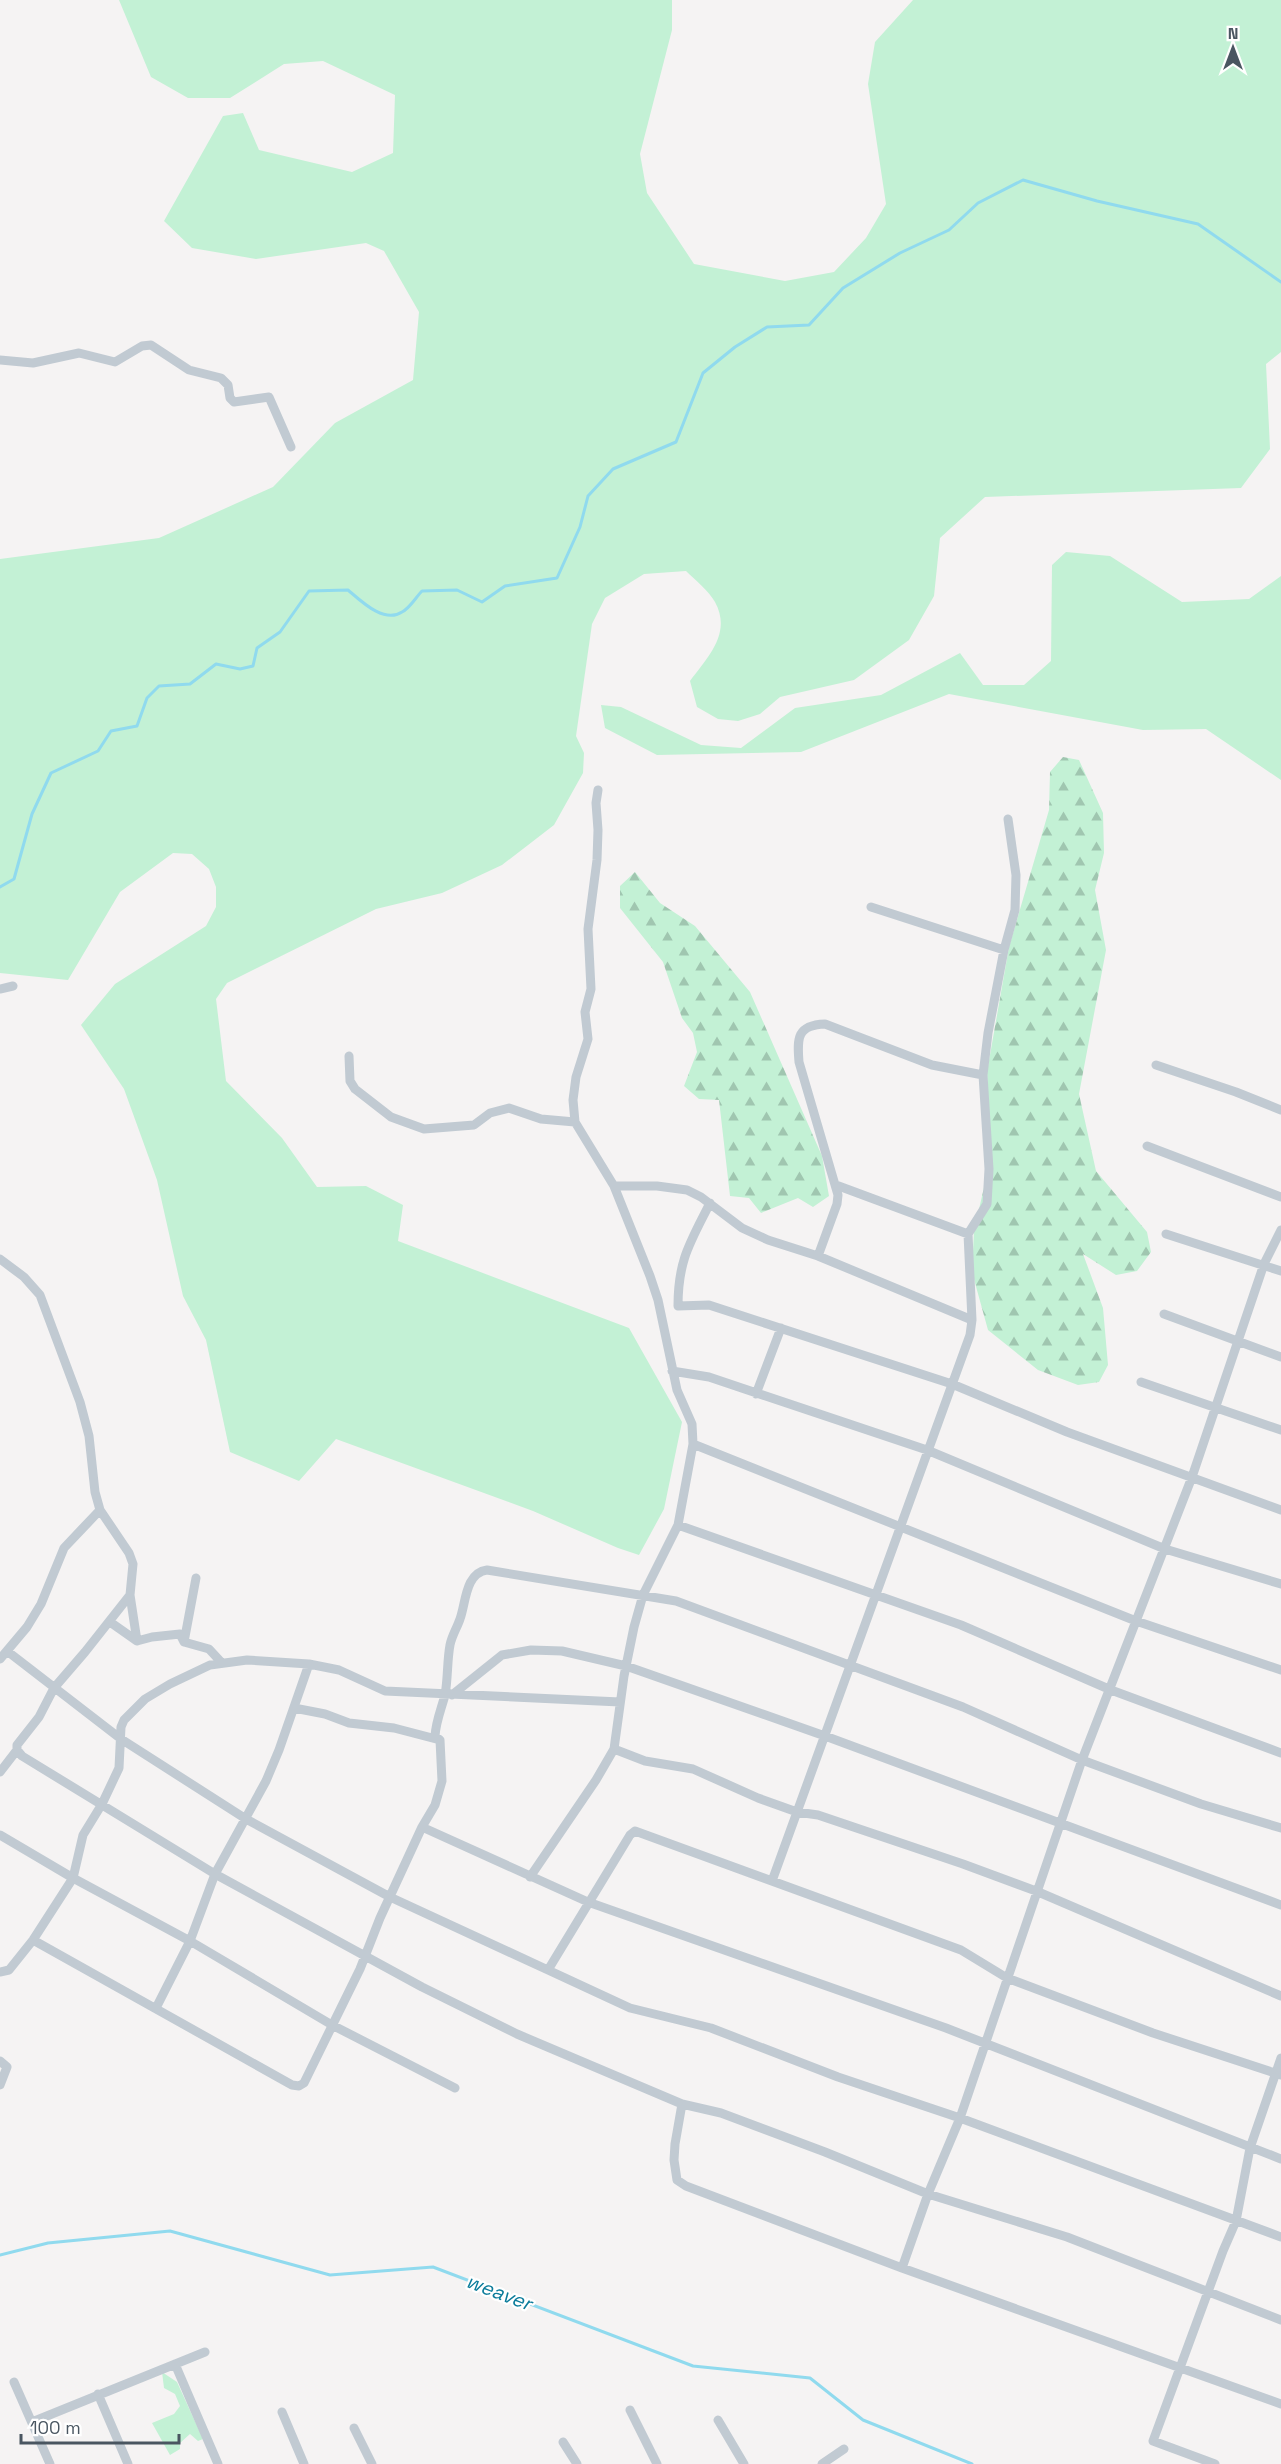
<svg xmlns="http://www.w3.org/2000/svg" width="1281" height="2464" font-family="'Space Grotesk',sans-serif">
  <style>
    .grass { fill: #c3f1d5 }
    .forest { fill: url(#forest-firs) }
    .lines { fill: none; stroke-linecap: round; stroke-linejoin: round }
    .stream { stroke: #90daee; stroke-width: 3 }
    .minor { stroke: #c1cad2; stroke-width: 9 }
    .labels { text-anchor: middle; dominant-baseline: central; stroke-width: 4.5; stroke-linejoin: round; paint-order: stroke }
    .water-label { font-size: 20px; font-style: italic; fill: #0c7c9b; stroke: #fff }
  </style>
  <defs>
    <pattern id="forest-firs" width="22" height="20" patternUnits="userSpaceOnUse" patternTransform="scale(1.5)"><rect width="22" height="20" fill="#c3f1d5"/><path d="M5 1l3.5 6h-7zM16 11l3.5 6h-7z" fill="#a0c6b0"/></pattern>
  </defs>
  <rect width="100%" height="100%" fill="#f5f3f3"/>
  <!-- grass -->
  <path class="grass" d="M119 0H672V30L640 154 647 193 694 264 785 281 834 272 866 238 886 204 868 84 875 42 913 0H1281V352L1266 364 1270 449 1241 488 985 497 940 538 934 596 909 640 854 680 780 697 760 714 738 721 718 719 697 707 690 681C708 657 732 633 715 602 709 591 695 580 686 571L644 574 605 598 592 624 576 736 584 753 583 773 554 825 502 865 442 893 376 909 227 983 216 999 226 1081 282 1138 317 1187 366 1186 403 1205 398 1241 629 1328 682 1422 664 1509 639 1555 618 1548 533 1511 336 1439 299 1481 230 1452 206 1340 183 1296 157 1180 124 1089 81 1025 115 984 206 926 216 907V887L209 869 192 854 173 853 120 892 68 980 0 973V559L159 538 273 487 335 423 413 380 419 312 384 251 366 243 256 259 192 248 164 221 223 116 243 113 259 150 352 172 393 153 395 95 323 61 284 64 230 98H188L151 77Z
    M1066 552 1110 556 1182 602 1249 599 1281 576V780L1206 729 1143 730 949 694 801 752 657 755 605 728 601 705 621 707 701 745 741 748 795 708 881 695 960 653 983 685H1024L1051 661 1052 565Z
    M162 2372 177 2382 203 2439 198 2441 190 2434 180 2443V2449L170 2455 152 2423 174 2414 180 2406 175 2394 164 2388Z"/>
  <!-- forest -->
  <path class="forest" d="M1063 757 1079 760 1103 813 1104 853 1095 890 1106 950 1079 1094 1096 1171 1147 1232 1151 1252 1137 1271 1116 1275 1083 1254 1103 1308 1108 1365 1099 1382 1078 1385 1038 1370 988 1330 972 1272 974 1231 991 1157 987 1072 1009 947 1049 810 1050 772Z
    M635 872 660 903 695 926 750 992 822 1156 829 1196 813 1207 798 1198 761 1213 749 1198 730 1196 719 1100 699 1099 684 1086 697 1052 693 1033 682 1018 663 962 620 908V886Z"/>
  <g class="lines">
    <!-- stream -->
    <path class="stream" d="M0 887 14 879 32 814 51 773 98 751 111 731 137 726 147 698 159 686 190 684 216 664 240 669 253 666 257 648 280 632 309 591 348 590C361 601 384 624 402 612 410 608 416 597 422 591L457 590 482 602 505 586 557 578 580 527 588 496 613 469 676 442 703 373 735 347 767 327 809 325 843 288 900 253 949 230 978 203 1023 180 1097 201 1198 224 1281 282
      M0 2255 48 2243 170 2231 330 2275 433 2267 693 2366 810 2378 863 2420 972 2464"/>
    <!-- minor -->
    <path class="minor" d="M0 360 33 363 79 353 115 362 142 346 151 345 189 370 221 378 228 385 230 398 234 402 269 397 291 447
      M871 907 1004 950
      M0 989 13 986
      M349 1056 350 1081 355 1089 391 1117 424 1129 474 1125 490 1113 509 1108 541 1119 575 1122
      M1156 1065 1236 1092 1281 1110
      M1147 1146 1281 1197
      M836 1185 968 1234
      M614 1186H657L687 1190 701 1197 742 1228 768 1240 818 1256 972 1320
      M710 1203C690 1243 678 1260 678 1306L709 1305 952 1384 1067 1432 1281 1510
      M1166 1234 1281 1271
      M818 1256 837 1204 838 1195 799 1062C797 1038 797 1025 825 1024L932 1065 983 1075
      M0 1259 24 1277 40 1295 80 1402 89 1436 95 1492 100 1510 64 1548 41 1604 27 1627 0 1659
      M1164 1314 1281 1357
      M672 1371 709 1377 927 1450 1165 1549 1281 1584
      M1141 1382 1281 1430
      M756 1394 781 1328
      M693 1444 1136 1621 1281 1670
      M100 1510 129 1553 133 1564 130 1595 85 1652 54 1688 39 1717 17 1745V1750L22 1756 215 1874 422 1987 517 2034 682 2104 721 2113 825 2152 928 2194 1067 2237 1281 2320
      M678 1525 961 1625 1111 1690 1281 1753
      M130 1595 137 1641
      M110 1622 137 1641 152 1637 180 1634 184 1642 209 1649 221 1662
      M184 1642 196 1578
      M7 1651 121 1739 246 1819 390 1897 548 1970 630 2008 711 2028 838 2077 960 2118 1281 2237
      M452 1695 502 1655 531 1650 562 1651 626 1666 825 1736 1281 1905
      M294 1708 325 1714 349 1723 394 1728 440 1740
      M614 1749 645 1761 693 1769 758 1798 797 1812 818 1815 963 1864 1036 1891 1281 1996
      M0 1772 17 1750
      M422 1827 588 1902 946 2028 1281 2159
      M0 1835 73 1878 190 1941 332 2025 455 2088
      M530 1877 596 1780 614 1749 624 1676 634 1627 643 1595 678 1525 693 1444 692 1424 677 1390 658 1300 650 1276 614 1186 575 1122 573 1100 576 1077 588 1039 585 1012 591 989 588 929 597 860 598 830 596 803 598 790
      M772 1881 970 1335 972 1320 968 1234 987 1204 989 1169 983 1075 988 1033 1004 950 1015 910 1016 875 1008 819
      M33 1940 292 2085 299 2086 304 2083 360 1969 380 1918 422 1827 435 1805 442 1781 440 1740 435 1736C436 1721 441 1710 445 1695 448 1679 447 1661 450 1645 452 1635 457 1628 460 1619 466 1603 465 1573 487 1570L676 1601 963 1707 1082 1760 1201 1804 1281 1828
      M548 1970 630 1835 635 1831 961 1950 1007 1978 1153 2033 1281 2075
      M0 1972 9 1970 33 1940 73 1878 83 1835 102 1804 119 1768 121 1727 124 1720 145 1699 170 1684 210 1665 247 1660 309 1664 339 1670 385 1691 620 1702
      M156 2008 190 1941 215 1874 266 1781 279 1750 309 1664
      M0 2061 7 2067 0 2085
      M682 2104 675 2144 674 2160 677 2180 686 2186 902 2268 1281 2404
      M902 2268 928 2194 960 2118 1082 1760 1192 1477 1264 1264 1281 1230
      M175 2364 218 2464
      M14 2382 50 2464
      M98 2394 128 2464
      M630 2410 657 2464
      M282 2412 304 2464
      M718 2420 744 2464
      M32 2422 205 2352
      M354 2428 372 2464
      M563 2442 577 2464
      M822 2464 844 2449
      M1215 2464 1153 2441 1223 2251 1236 2221 1250 2148 1281 2058"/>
  </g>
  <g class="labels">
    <!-- water labels -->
    <g class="water-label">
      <text transform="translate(499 2292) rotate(21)">weaver</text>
    </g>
  </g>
  <!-- north arrow -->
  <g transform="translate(1233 48)" stroke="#ffffff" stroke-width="4.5" paint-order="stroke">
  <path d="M0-4.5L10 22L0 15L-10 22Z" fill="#4a5661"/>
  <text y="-9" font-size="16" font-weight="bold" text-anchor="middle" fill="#4a5661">N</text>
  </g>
  <!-- scale -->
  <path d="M21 2434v9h158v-9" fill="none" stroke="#4a5661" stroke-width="3"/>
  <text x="30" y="2434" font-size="18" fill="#4a5661" stroke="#ffffff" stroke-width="4.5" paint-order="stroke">100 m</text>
</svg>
